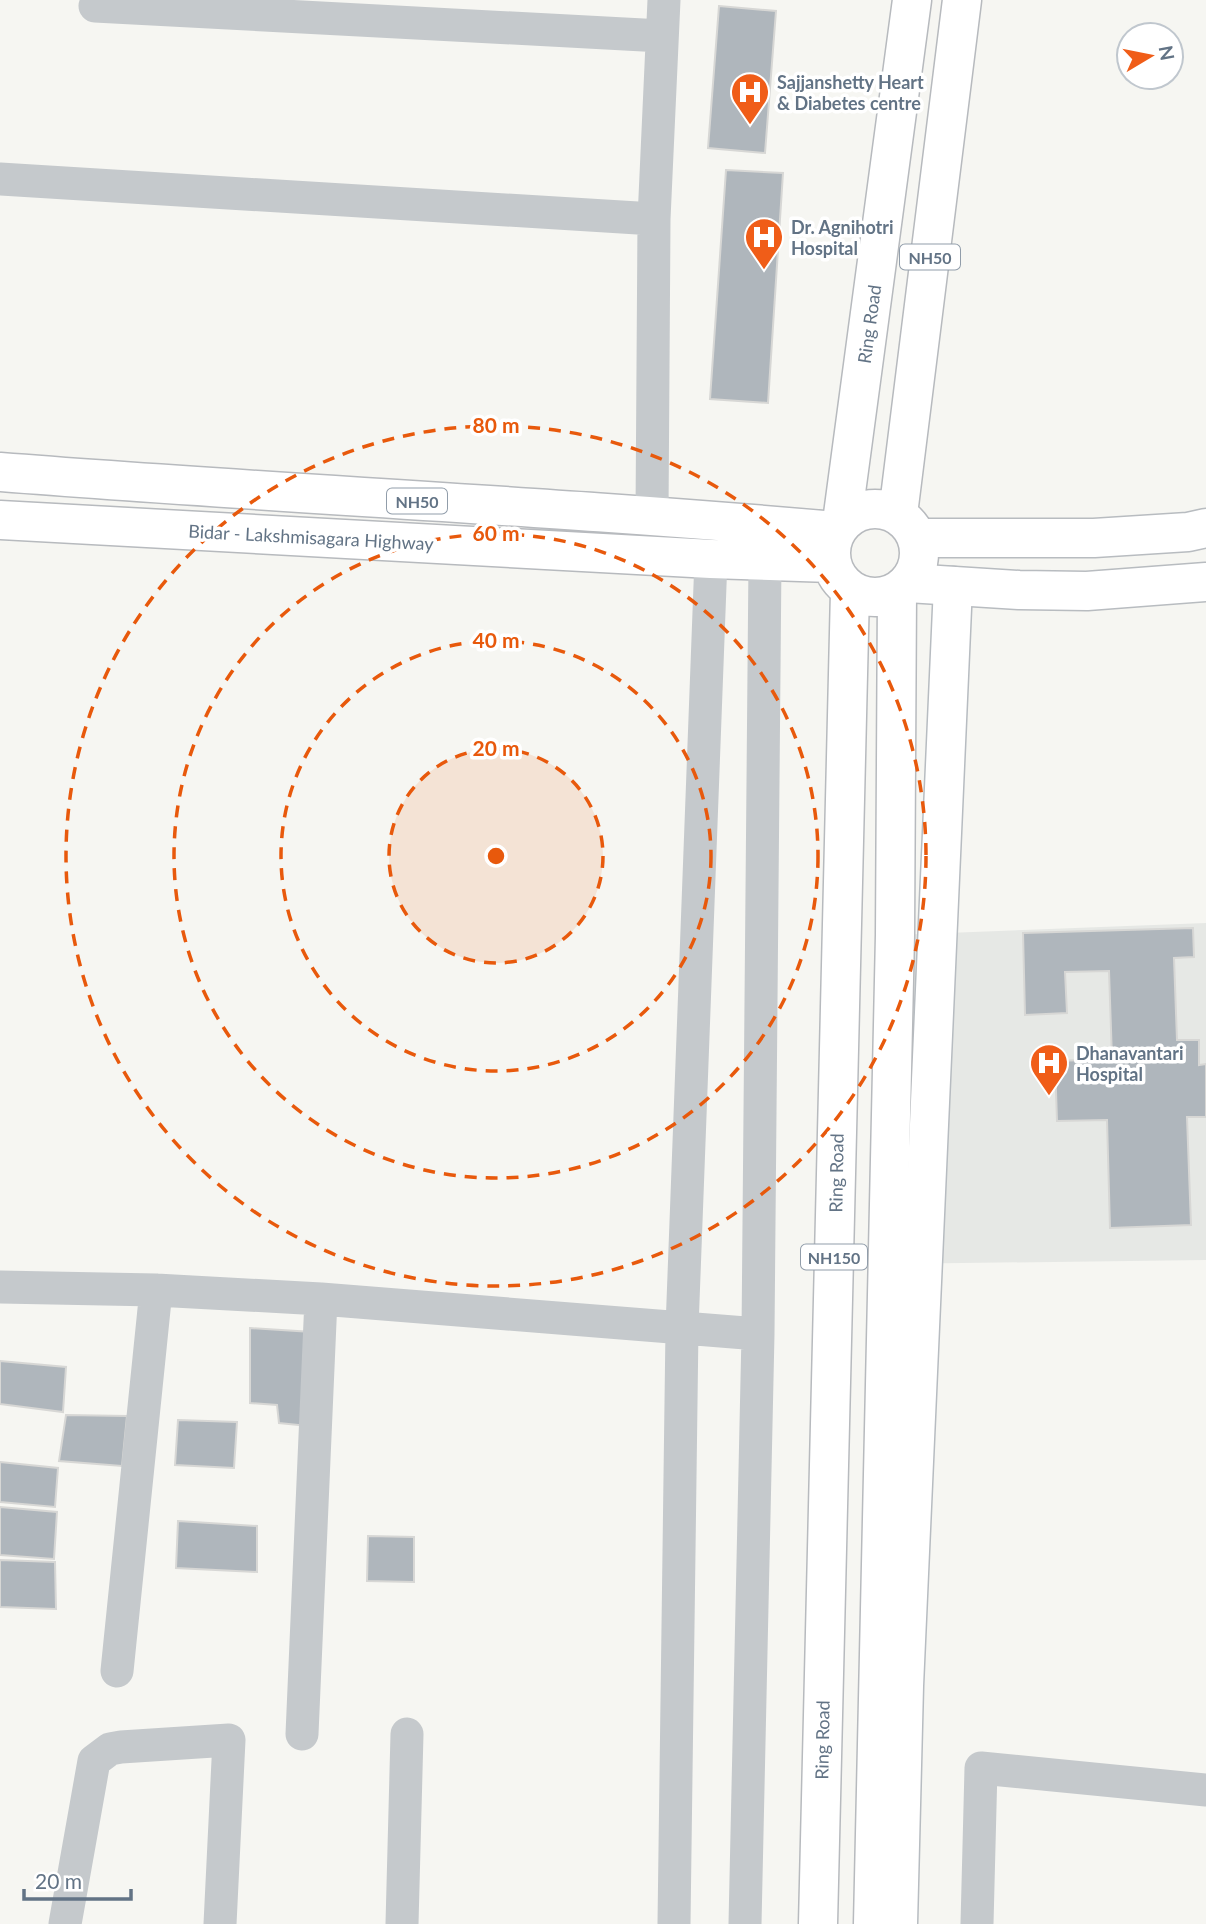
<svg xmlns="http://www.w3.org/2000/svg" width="1206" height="1924" font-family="Lato,sans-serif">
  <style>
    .built { fill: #e6e8e5 }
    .building { fill: #afb6bc; stroke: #d7d7d5; stroke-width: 2 }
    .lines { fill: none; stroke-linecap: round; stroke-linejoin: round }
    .secondary-casing { stroke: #b7bcc1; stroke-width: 41 }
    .primary-casing { stroke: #b8bcc0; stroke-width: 41 }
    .highway-casing { stroke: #b7babe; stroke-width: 41 }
    .street { stroke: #c5c9cc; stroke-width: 33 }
    .secondary { stroke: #fff; stroke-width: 38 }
    .primary { stroke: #fff; stroke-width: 38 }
    .highway { stroke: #fff; stroke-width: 38 }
    .ring { fill: none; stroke: #e8590c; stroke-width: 3.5; stroke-dasharray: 12 9 }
    .labels { text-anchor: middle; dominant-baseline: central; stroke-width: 7; stroke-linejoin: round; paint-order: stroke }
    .shield { fill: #fff; stroke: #919daa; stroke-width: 2 }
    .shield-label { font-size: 16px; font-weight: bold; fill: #627385 }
    .poi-label { font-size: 18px; font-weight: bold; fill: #627385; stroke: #fff; text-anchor: start }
    .street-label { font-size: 18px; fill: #627385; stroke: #fff }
    .centre { fill: #e8590c; stroke: #fff; stroke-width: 3.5 }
    .ring-label { font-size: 21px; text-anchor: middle; font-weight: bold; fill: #e8590c; stroke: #fff; stroke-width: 7; stroke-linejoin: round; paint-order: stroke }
  </style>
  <rect width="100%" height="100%" fill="#f6f6f2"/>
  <!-- built -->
  <path class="built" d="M1206 923V1260L888 1264 895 935Z"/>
  <!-- building -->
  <path class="building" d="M719 6 776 11 765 153 708 148Z
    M726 170 783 173 768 403 710 399Z
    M1193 928 1194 957 1174 958 1177 1040H1199V1065L1206 1064V1117H1187L1191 1225 1110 1228 1107 1120 1057 1121 1055 1061 1112 1059 1109 971 1065 972 1067 1013 1025 1015 1023 933Z
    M250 1328 312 1332 308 1426 279 1423 277 1405 250 1403Z
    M0 1361 66 1367 63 1412 0 1404Z
    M66 1415 127 1416 122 1466 59 1461Z
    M178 1420 237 1422 234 1468 175 1465Z
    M0 1462 58 1468 55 1507 0 1502Z
    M0 1507 57 1512 54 1559 0 1555Z
    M178 1521 257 1526V1572L176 1568Z
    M368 1536 414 1537V1582L367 1581Z
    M0 1560 55 1562 56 1609 0 1607Z"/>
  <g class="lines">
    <defs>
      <path id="secondary" d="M898 1924 904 1686 953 586"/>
      <path id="primary" d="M917 538H1094L1188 532 1206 528
        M908 583 1019 590 1087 591 1206 582"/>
      <path id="highway" d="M0 472C278 494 557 506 835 531
        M831 553a44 44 0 1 1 88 0a44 44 0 1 1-88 0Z
        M898 514 962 0
        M0 520 711 559 831 563
        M842 522 912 0
        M818 1924 850 591
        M873 1924 895 935 897 592"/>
    </defs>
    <!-- secondary casing -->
    <use href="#secondary" class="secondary-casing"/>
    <!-- primary casing -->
    <use href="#primary" class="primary-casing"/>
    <!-- highway casing -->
    <use href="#highway" class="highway-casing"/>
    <!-- street -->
    <path class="street" d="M95 6 662 36
      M0 179 654 219
      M652 515 654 219 664 0
      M0 1287 156 1290 321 1299 758 1334
      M117 1671 156 1290
      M302 1734 321 1299
      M65 1924 94 1761 110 1749 121 1747 229 1740 220 1924
      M402 1924 407 1734
      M674 1924 682 1328 711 559
      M745 1924 758 1334 765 560
      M977 1924 981 1768 1206 1790"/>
    <!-- secondary -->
    <use href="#secondary" class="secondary"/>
    <!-- primary -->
    <use href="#primary" class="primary"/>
    <!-- highway -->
    <use href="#highway" class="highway"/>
  </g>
  <!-- distance rings -->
  <circle cx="496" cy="856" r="107" fill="#e8590c" fill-opacity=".12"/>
  <g class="ring">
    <circle cx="496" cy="856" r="107"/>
    <circle cx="496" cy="856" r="215"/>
    <circle cx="496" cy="856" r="322"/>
    <circle cx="496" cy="856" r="430"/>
  </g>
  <!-- icons -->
  <defs>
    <symbol id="hospital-pin" viewBox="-11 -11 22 30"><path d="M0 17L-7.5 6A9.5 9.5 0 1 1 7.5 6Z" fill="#f05d18" stroke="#fff"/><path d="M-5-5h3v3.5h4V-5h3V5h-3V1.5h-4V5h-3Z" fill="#fff"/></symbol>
  </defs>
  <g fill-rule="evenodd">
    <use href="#hospital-pin" x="728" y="70" width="44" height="60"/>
    <use href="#hospital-pin" x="742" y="215" width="44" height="60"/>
    <use href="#hospital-pin" x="1027" y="1041" width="44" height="60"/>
  </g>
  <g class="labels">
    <!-- shield labels -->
    <g class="shield">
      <rect x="900" y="244.5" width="60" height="25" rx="5"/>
      <rect x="387" y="488.5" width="60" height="25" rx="5"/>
      <rect x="801" y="1244.5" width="66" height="25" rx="5"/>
    </g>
    <g class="shield-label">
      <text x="930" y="257">NH50</text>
      <text x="417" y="501">NH50</text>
      <text x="834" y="1257">NH150</text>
    </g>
    <!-- poi labels -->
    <g class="poi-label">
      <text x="777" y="82">Sajjanshetty Heart<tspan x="777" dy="21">&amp; Diabetes centre</tspan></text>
      <text x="791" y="227">Dr. Agnihotri<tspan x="791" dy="21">Hospital</tspan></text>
      <text x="1076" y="1053">Dhanavantari<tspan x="1076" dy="21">Hospital</tspan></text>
    </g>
    <!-- street labels -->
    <g class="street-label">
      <text transform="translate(869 324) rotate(-82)">Ring Road</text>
      <text transform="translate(311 537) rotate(3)">Bidar - Lakshmisagara Highway</text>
      <text transform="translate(836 1173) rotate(-89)">Ring Road</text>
      <text transform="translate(822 1740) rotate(-89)">Ring Road</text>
    </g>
  </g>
  <circle cx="496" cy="856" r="10" class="centre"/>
  <g class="ring-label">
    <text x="496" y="433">80 m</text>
    <text x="496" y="541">60 m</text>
    <text x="496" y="648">40 m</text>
    <text x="496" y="756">20 m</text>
  </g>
  <!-- north arrow -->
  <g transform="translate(1150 56) rotate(80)"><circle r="33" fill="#ffffff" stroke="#c0c7ce" stroke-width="2"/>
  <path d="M0-5L12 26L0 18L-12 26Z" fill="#f05d18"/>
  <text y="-10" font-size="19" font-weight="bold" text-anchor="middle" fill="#627385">N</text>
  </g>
  <!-- scale -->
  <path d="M24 1889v10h107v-10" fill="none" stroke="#627385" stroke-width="3.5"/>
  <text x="35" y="1889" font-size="21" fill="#627385" stroke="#ffffff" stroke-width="5" paint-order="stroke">20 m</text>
</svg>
